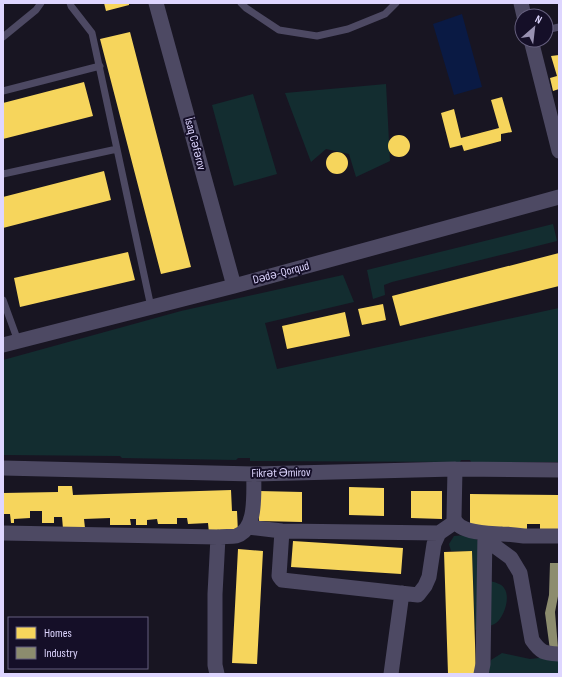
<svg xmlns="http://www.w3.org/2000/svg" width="562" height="677" font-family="'Sofia Sans Condensed',sans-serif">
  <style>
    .green { fill: #132d30 }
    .water { fill: #0a1a44 }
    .homes { fill: #f6d55c }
    .industry { fill: #8c8c6e }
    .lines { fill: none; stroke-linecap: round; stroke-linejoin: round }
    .lane { stroke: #4d4963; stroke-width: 7 }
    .street { stroke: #4d4963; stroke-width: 15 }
    .labels { text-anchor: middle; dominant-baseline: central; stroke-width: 4; stroke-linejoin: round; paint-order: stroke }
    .street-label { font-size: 12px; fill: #ded6ff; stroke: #150f28 }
  </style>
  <rect width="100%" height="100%" fill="#181522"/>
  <!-- green -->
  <path class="green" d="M386 84 390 161 356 177 349 154 326 149 311 162 285 93Z
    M253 94 277 174 234 186 212 105Z
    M553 224 557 241 392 282 384 285 385 295 373 299 367 270Z
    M343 275 354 302 265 323 277 369 559 308V462H471L470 460H461L460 462 250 461V458H238L236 460 122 458 120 456 3 455V360L181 311Z
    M466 535 482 542 490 581C494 582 502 584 504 588 511 597 504 617 496 623 491 627 481 627 475 630L472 551H451L449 544 454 536Z
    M502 653 530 659 539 658 559 657V674H487L491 660Z"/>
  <!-- water -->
  <path class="water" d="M462 14 482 87 454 95 433 24Z"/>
  <!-- homes -->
  <path class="homes" d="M104 3H129V5L106 11Z
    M130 32 191 267 161 274 100 39Z
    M559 55V89L553 91 550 78 557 76 551 56Z
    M84 82 93 116 3 139V103Z
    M502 97 512 132 501 134V141L464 151 462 145 450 148 441 113 454 109 461 138 499 128 491 100Z
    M388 146a11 11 0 1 1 22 0a11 11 0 1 1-22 0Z
    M326 163a11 11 0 1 1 22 0a11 11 0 1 1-22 0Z
    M104 171 111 200 3 228V197Z
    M128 252 135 280 20 307 14 278Z
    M559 253V286L400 326 392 296Z
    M383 304 386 320 362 325 358 309Z
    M345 312 350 336 287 349 282 326Z
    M58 486H72L73 495 231 490 232 511H237L238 533H209L208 523 188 524 187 518H177V524H158L157 519 147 520V525H136V519H130L131 525H110V518L84 519 85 528 63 529 62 517H54V523H42V511H30V518L14 519V523H11L10 514H3V493L58 492Z
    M349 487 384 488V516L349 515Z
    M259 491 302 492V522L259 521Z
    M411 491H442V519L411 518Z
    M470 494 559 495V533H540V524H527V533L470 526Z
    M293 541 403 548 401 574 291 567Z
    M238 549 263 551 257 664 232 663Z
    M472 551 476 674H448L444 552Z"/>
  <!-- industry -->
  <path class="industry" d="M550 563H559V591L555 612 558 648 550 650 545 613 549 595Z"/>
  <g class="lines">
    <!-- lane -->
    <path class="lane" d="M70 3 71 6 92 33 151 307
      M241 3 246 8 279 30 317 36 348 29 385 14 396 3
      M546 30 559 27
      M3 37 36 10 41 3
      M3 91 100 66
      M3 174 117 149
      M3 300 18 341"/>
    <!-- street -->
    <path class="street" d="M156 3 234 286
      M521 3 524 16
      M531 40 559 151
      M3 345 234 286 559 197
      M3 468 254 474 455 469 559 470
      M455 469 454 518C458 534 489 533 502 534 509 534 517 535 524 536 536 536 547 536 559 536
      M248 527 282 531 439 533
      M282 531 279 576 282 580 418 595 425 586 429 577 434 544 439 533 455 522
      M3 533 218 537 215 594V665L217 674
      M218 537C223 536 231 537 236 536 258 530 253 491 254 474
      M485 539 511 558 520 573 532 640C541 653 544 653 559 654
      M391 674 402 593
      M481 674 483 664 485 533"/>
  </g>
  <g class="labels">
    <!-- street labels -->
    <g class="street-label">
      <text transform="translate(195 144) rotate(75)">İsaq Cəfərov</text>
      <text transform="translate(281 273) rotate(-15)">Dədə-Qorqud</text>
      <text transform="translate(281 473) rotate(-1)">Fikrət Əmirov</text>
    </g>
  </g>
  <!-- border -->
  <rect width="562" height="677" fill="none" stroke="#ded6ff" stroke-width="8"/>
  <!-- legend -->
  <rect x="8" y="617" width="140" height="52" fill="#150f28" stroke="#655f7e"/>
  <rect x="16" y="627" width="20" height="12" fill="#f6d55c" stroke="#655f7e"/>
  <text x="44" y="637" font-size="12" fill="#ded6ff">Homes</text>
  <rect x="16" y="647" width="20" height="12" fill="#8c8c6e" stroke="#655f7e"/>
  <text x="44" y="657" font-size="12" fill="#ded6ff">Industry</text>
  <!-- north arrow -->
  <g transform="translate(534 28) rotate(28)"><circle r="19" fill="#150f28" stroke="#655f7e"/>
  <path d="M0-3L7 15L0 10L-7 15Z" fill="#9992b2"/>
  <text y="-6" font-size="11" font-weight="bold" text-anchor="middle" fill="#ded6ff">N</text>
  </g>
</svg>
